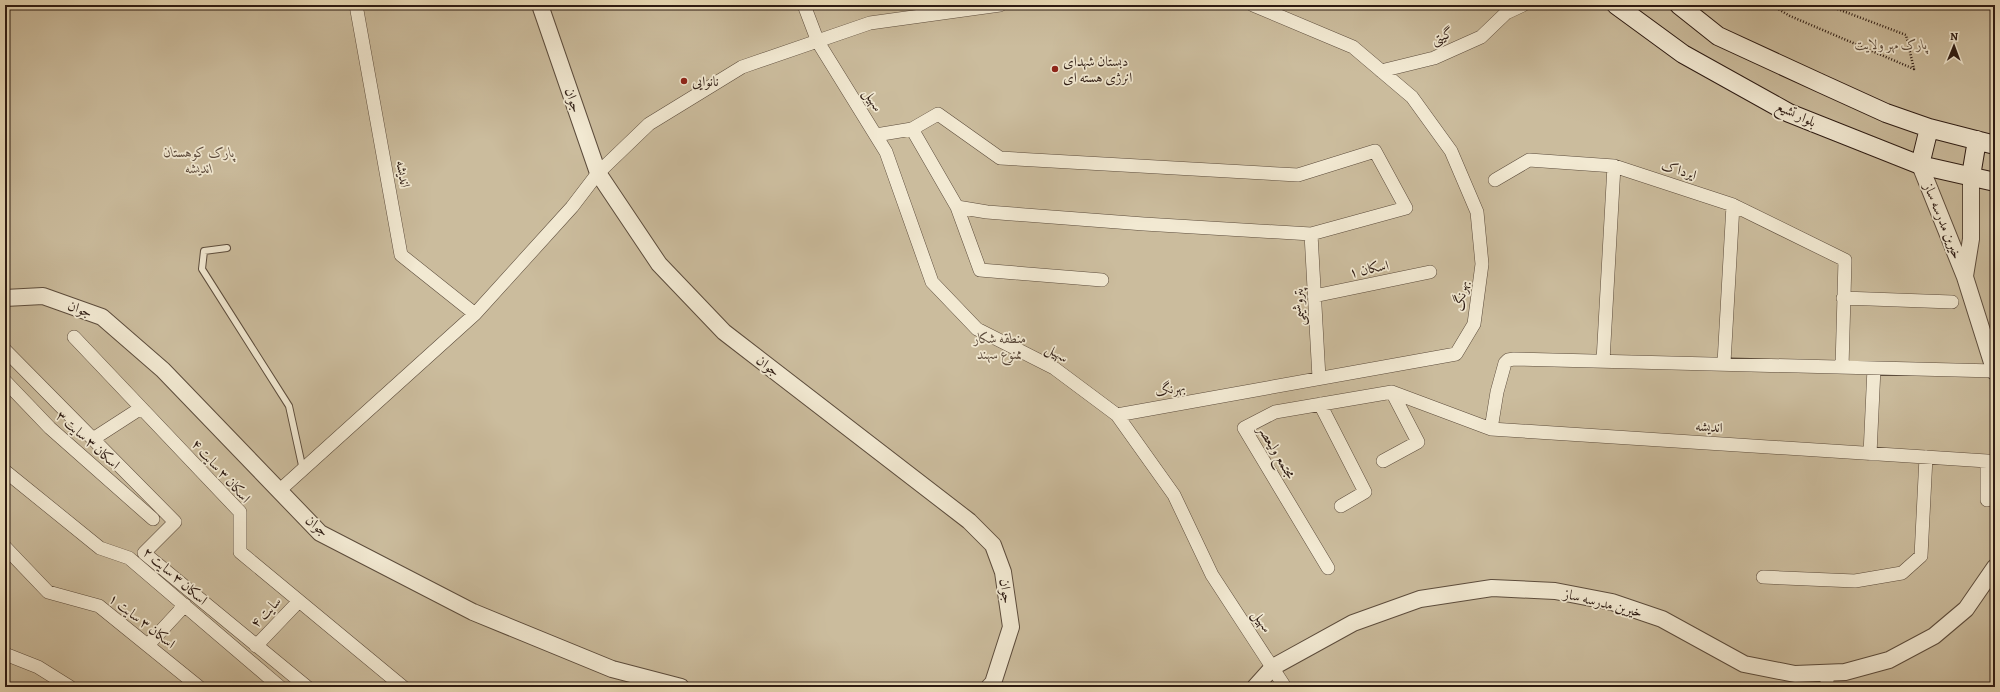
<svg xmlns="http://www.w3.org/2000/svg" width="2000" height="692" font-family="Alegreya,Amiri,serif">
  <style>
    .green { fill: #cbbc9d; stroke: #7c6c58 }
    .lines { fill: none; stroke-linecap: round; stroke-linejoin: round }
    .stream { stroke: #786855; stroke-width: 4.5 }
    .service-casing { stroke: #5c4c3c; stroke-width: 8 }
    .minor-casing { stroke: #5c4c3c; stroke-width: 14 }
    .tertiary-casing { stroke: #5c4c3c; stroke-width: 18 }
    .secondary-casing { stroke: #2d1b13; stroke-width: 20 }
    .path { stroke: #2d1b13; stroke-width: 2.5; stroke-dasharray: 1 2; stroke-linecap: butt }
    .service { stroke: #f2e9d2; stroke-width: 6 }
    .minor { stroke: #f2e9d2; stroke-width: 13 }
    .tertiary { stroke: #f2e9d2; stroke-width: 16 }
    .secondary { stroke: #f2e9d2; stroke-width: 18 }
    .poi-dot { fill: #8f2418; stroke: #f2e9d2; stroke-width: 1.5 }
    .labels { text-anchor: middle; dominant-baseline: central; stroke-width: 3.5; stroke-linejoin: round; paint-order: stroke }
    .street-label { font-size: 14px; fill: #2d1b13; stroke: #f2e9d2 }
    .park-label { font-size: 14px; font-style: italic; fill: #5c4b3c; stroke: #f2e9d2 }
    .poi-label { font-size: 14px; fill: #2d1b13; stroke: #f2e9d2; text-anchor: start }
  </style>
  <rect width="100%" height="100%" fill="#ebddb9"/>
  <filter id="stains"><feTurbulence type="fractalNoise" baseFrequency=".005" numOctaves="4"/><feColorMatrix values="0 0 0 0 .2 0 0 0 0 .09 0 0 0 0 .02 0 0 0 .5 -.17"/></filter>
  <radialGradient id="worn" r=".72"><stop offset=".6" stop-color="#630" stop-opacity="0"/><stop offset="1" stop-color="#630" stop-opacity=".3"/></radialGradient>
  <!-- green -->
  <path class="green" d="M5 5H1995V687H5Z"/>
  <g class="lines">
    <!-- stream -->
    <path class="stream" d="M1906 5 1910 6"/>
    <defs>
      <path id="service" d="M227 248 204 251 202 269 289 406 303 470"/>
      <path id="minor" d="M356 5 401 255 475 314
        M804 5 818 42 886 152 932 282 977 329 1054 368 1117 415 1174 495 1212 575 1285 687
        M1508 5 1506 13 1523 5
        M1381 71 1434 58 1481 37 1506 13
        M876 135 912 129 938 114 1000 158 1298 175 1375 151 1406 208 1311 234 1144 224 987 212 957 207 912 129
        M1495 180 1529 160 1614 166 1733 205 1845 260 1842 367
        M957 207 980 270 1102 280
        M1311 234 1319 378
        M1314 296 1430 272
        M1843 298 1952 302
        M74 337 240 512V552L403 687
        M5 350 175 522 144 553 307 687
        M1603 361 1614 166
        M1724 363 1733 205
        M5 381 50 428 153 519
        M1320 404 1365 492 1341 506
        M1117 415 1456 354 1474 324 1482 264 1477 212 1451 151 1412 97 1353 47 1253 5
        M1491 429 1497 392 1505 363 1508 360 1514 359 1995 371
        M93 439 141 408
        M1870 454 1874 368
        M1383 461 1418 442 1392 392
        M5 471 100 548 129 558 280 687
        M280 490 475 314 572 207 598 173 649 124 742 67 870 23 1000 5
        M5 547 48 592 99 606 199 687
        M1328 568 1244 428 1275 412 1392 392 1491 429 1987 461V500
        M1763 577 1855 581 1902 573 1921 556 1926 457
        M148 645 185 605
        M256 646 299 601
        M5 654 38 667 70 687
        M1827 674V687"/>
      <path id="tertiary" d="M540 5 598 173 659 264 724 332 969 521 993 545 1003 572 1011 627 993 683 989 687
        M1920 165 1965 277 1995 372
        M1965 276 1971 239V176
        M5 298 43 296 102 317 163 370 320 533 473 612 612 669 681 687
        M1255 687 1273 667 1353 623 1420 599 1492 588 1555 591 1612 602 1662 619 1744 664 1795 674 1845 672 1889 660 1934 636 1966 609 1995 567"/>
      <path id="secondary" d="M1616 5 1683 54 1789 113 1920 165 1995 182
        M1679 5 1718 36 1820 83 1886 113 1929 128 1995 145
        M1920 165 1929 128
        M1971 176 1977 140"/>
    </defs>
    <!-- service casing -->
    <use href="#service" class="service-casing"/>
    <!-- minor casing -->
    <use href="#minor" class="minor-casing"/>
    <!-- tertiary casing -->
    <use href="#tertiary" class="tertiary-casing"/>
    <!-- secondary casing -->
    <use href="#secondary" class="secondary-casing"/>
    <!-- path -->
    <path class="path" d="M1771 5 1790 16 1914 69 1906 35 1827 5"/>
    <!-- service -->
    <use href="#service" class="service"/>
    <!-- minor -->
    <use href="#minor" class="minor"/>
    <!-- tertiary -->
    <use href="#tertiary" class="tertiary"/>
    <!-- secondary -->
    <use href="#secondary" class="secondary"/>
  </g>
  <!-- markers -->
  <g class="poi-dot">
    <circle cx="1055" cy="69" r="4"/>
    <circle cx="684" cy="81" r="4"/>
  </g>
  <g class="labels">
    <!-- street labels -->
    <g class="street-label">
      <text transform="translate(1442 36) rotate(-23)">گیتی</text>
      <text transform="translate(573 100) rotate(71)">جوان</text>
      <text transform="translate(873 100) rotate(58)">سهیل</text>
      <text transform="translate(1796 114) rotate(25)">بلوار تشیع</text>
      <text transform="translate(1679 170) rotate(18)">ایرداک</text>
      <text transform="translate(403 174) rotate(80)">اندیشه</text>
      <text transform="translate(1943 221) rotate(68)">خیرین مدرسه ساز</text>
      <text transform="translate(1369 269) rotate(-12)">اسکان ۱</text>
      <text transform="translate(1461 296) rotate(-83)">بهرنگ</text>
      <text transform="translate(1299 307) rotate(-93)">پتروشیمی</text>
      <text transform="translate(80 309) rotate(20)">جوان</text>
      <text transform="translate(1057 353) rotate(31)">سهیل</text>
      <text transform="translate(768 366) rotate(38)">جوان</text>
      <text transform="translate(1170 389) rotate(-10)">بهرنگ</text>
      <text transform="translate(1709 427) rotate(4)">اندیشه</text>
      <text transform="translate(88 440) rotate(42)">اسکان ۳ سایت ۳</text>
      <text transform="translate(1277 452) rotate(59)">مجتمع ولیعصر</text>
      <text transform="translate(221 471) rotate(48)">اسکان ۳ سایت ۴</text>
      <text transform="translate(317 526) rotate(40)">جوان</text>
      <text transform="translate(175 576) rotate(41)">اسکان ۳ سایت ۲</text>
      <text transform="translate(1006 591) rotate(82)">جوان</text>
      <text transform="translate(1603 603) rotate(14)">خیرین مدرسه ساز</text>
      <text transform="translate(266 612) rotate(-46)">سایت ۴</text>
      <text transform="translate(142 621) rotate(38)">اسکان ۳ سایت ۱</text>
      <text transform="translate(1262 621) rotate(56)">سهیل</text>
    </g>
    <!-- park labels -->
    <g class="park-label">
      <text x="1891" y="44">پارک مهر ولایت</text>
      <text x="199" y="152">پارک کوهستان<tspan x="199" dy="16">اندیشه</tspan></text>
      <text x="1000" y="338">منطقه شکار<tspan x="1000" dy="16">ممنوع سهند</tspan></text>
    </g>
    <!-- poi labels -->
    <g class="poi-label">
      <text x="1063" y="61">دبستان شهدای<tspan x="1063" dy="16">انرژی هسته ای</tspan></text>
      <text x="692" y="81">نانوایی</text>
    </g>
  </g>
  <!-- margin -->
  <rect width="2000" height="692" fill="none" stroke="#ebddb9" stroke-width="20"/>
  <rect x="6" y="6" width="1988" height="680" fill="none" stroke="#2d1b13" stroke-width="2"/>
  <rect x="10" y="10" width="1980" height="672" fill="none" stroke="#2d1b13"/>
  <!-- north arrow -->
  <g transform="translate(1954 46) rotate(1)" stroke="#f2e9d2" stroke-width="3" paint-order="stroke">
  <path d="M0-3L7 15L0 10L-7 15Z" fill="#2d1b13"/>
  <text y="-6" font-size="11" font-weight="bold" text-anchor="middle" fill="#2d1b13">N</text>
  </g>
  <rect width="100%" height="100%" filter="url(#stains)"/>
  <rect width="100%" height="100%" fill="url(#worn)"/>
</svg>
